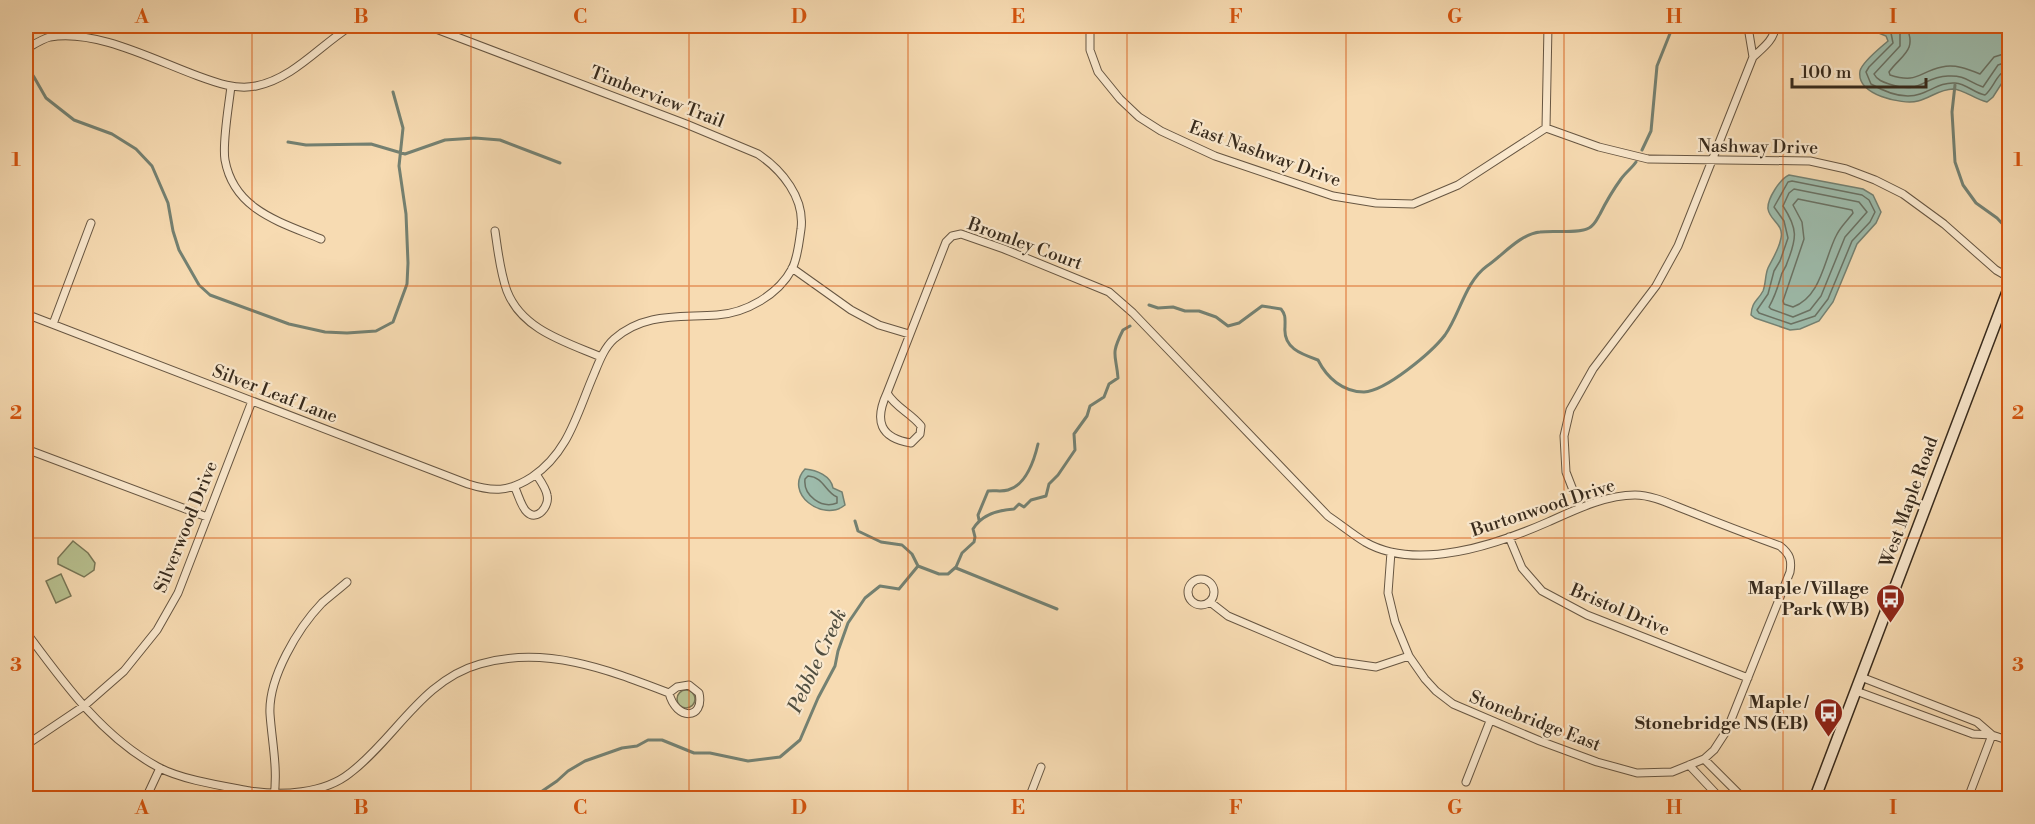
<svg xmlns="http://www.w3.org/2000/svg" width="2035" height="824" font-family="'Libre Bodoni',serif">
  <style>
    .green { fill: #b8c190; stroke: #787656; stroke-width: 1.5 }
    .water { fill: #9dbbab; stroke: #748172; stroke-width: 1.5 }
    .lines { fill: none; stroke-linecap: round; stroke-linejoin: round }
    .shore { stroke: #6a7264; stroke-width: 1.5 }
    .stream { stroke: #748172; stroke-width: 3 }
    .minor-casing { stroke: #675642; stroke-width: 9 }
    .secondary-casing { stroke: #372a1c; stroke-width: 13 }
    .minor { stroke: #fae8cd; stroke-width: 7 }
    .secondary { stroke: #fae8cd; stroke-width: 10 }
    .grid { fill: none; stroke: #d6540e; stroke-width: 1.5; stroke-opacity: 0.55 }
    .labels { text-anchor: middle; dominant-baseline: central; stroke-width: 4.5; stroke-linejoin: round; paint-order: stroke }
    .street-label { font-size: 18px; fill: #372a1c; stroke: #fae8cd }
    .poi-label { font-size: 18px; font-weight: bold; fill: #372a1c; stroke: #fae8cd; text-anchor: end }
    .water-label { font-size: 20px; font-style: italic; fill: #504e40; stroke: #fae8cd }
    .neatline { fill: none; stroke: #d6540e; stroke-width: 2 }
    .grid-label { font-size: 20px; text-anchor: middle; font-weight: bold; fill: #d6540e }
  </style>
  <rect width="100%" height="100%" fill="#f7dbb2"/>
  <filter id="stains"><feTurbulence type="fractalNoise" baseFrequency=".00333" numOctaves="4"/><feColorMatrix values="0 0 0 0 .2 0 0 0 0 .09 0 0 0 0 .02 0 0 0 .5 -.17"/></filter>
  <radialGradient id="worn" r=".72"><stop offset=".6" stop-color="#630" stop-opacity="0"/><stop offset="1" stop-color="#630" stop-opacity=".3"/></radialGradient>
  <!-- green -->
  <path class="green" d="M73 541 88 553 95 563 94 570 84 577 58 564V558Z
    M61 574 71 596 56 603 46 581Z
    M677 699a9 9 0 1 1 18 0a9 9 0 1 1-18 0Z"/>
  <!-- water -->
  <path class="water" d="M1875 26H2009V72L1993 97 1987 102C1974 99 1965 90 1953 89 1940 89 1930 98 1918 101 1902 105 1856 95 1860 71 1862 62 1880 48 1888 41L1886 36 1876 32Z
    M1789 175 1863 189 1873 195 1881 212 1876 223 1857 244 1833 302 1819 321 1800 329 1790 330 1755 318 1751 315C1752 301 1757 302 1763 291 1766 283 1765 275 1768 268 1773 258 1779 249 1781 238 1784 224 1770 221 1768 209 1767 199 1780 179 1789 175Z
    M805 469C817 470 831 476 833 488L842 492 845 505C823 523 783 493 805 469Z"/>
  <g class="lines">
    <!-- shore -->
    <path class="shore" d="M1881 26 1891 33 1893 43 1869 67 1866 72 1871 84C1885 92 1904 100 1920 94 1932 90 1942 82 1955 83 1967 84 1974 93 1985 95 1994 88 1997 71 2010 69
      M1894 26 1900 33V46L1874 74C1877 80 1883 82 1889 84 1923 95 1921 77 1948 76 1966 75 1968 82 1983 87L1998 65 2010 61
      M1906 26C1918 51 1901 55 1889 72L1890 75C1918 84 1918 72 1942 67 1955 64 1968 69 1980 74L1994 57 2010 52
      M1792 181 1862 195 1869 200 1875 212 1870 222 1852 241 1828 299 1815 316 1791 324 1759 313 1757 310 1768 294 1774 271 1780 261 1788 238 1784 221 1774 207 1788 182Z
      M1794 189 1859 202 1867 212 1845 237 1821 296 1810 310 1793 317 1771 309 1769 307C1775 296 1778 287 1781 276 1782 271 1786 268 1787 263 1797 238 1798 229 1783 206L1789 193Z
      M1798 199 1852 210 1853 213C1847 221 1840 227 1836 236 1824 260 1821 297 1793 307L1784 304 1783 301 1804 239 1802 222 1793 205Z
      M808 476C824 477 825 492 837 497V503C822 509 803 496 805 479Z"/>
    <!-- stream -->
    <path class="stream" d="M26 65 34 77 46 98 74 120 112 134 136 149 152 166 168 203 173 231 179 250 199 285 210 295 289 324 325 332 347 333 376 331 393 322 407 284 408 263 406 214 399 166 403 128 393 92
      M1955 85 1952 112 1955 162 1963 185 1976 203 1997 218 2010 232
      M288 142 306 145 371 144 405 154 445 140 475 138 500 140 560 163
      M1642 150 1651 131 1657 66 1673 26
      M1149 305 1158 308 1173 307 1185 311H1199L1216 317 1228 326 1239 323 1262 306 1281 309C1286 315 1285 319 1285 327 1283 348 1301 354 1318 360 1327 378 1343 392 1364 392 1386 391 1432 352 1445 335 1460 314 1465 282 1487 266 1503 255 1520 234 1540 232 1553 230 1578 234 1589 228 1595 225 1597 219 1600 214 1606 202 1613 190 1621 179 1625 173 1632 168 1636 162
      M979 520 978 515 988 491C995 490 1001 492 1008 490 1026 485 1034 461 1038 444
      M855 521 858 531 881 542 902 545 912 554 918 566
      M918 566 939 574H948L956 567 962 553 974 542 975 537 973 529C982 514 998 510 1014 509L1019 504 1024 507 1031 500 1046 496 1049 484 1058 475 1075 450 1074 434 1087 416 1090 406 1104 397 1109 384 1118 378C1116 353 1110 356 1123 330L1130 326
      M956 568 1057 609
      M532 798 557 781 568 771 585 761 622 748 637 746 648 740H662L694 753H710L748 761 780 757 800 740 818 698 835 666 838 651 848 623 865 598 880 586 899 589 918 566"/>
    <defs>
      <path id="minor" d="M1090 26V50L1098 72 1120 99 1139 117 1161 131 1215 156 1333 196 1376 203 1413 204 1458 185 1546 128
        M1751 26 1749 33 1753 57
        M26 49C33 45 42 39 50 37 96 29 154 60 198 76 217 83 236 90 256 86 294 78 319 46 351 26
        M231 86C229 105 222 143 225 160 234 210 280 222 321 239
        M1546 128 1599 147 1648 159 1810 161 1846 169 1875 180 1903 194 1944 224 1996 270 2010 278
        M1546 128 1548 26
        M495 231C498 251 500 272 507 291 522 330 566 342 601 357
        M792 268 851 310 879 325 909 334
        M26 314 468 484C493 492 509 492 532 477 569 452 577 413 594 374 599 362 604 348 614 339 645 312 680 318 717 315 746 313 778 295 792 269 798 257 799 242 801 229 805 198 782 170 758 154L686 124 436 29 421 26
        M53 324 91 223
        M887 393C874 421 880 438 911 443L920 434 921 426C911 413 896 408 887 393L946 242 952 236 961 234 1004 249 1109 292 1133 313 1328 516C1340 524 1352 534 1365 542 1417 572 1498 544 1548 522 1575 510 1605 495 1635 495 1654 495 1674 506 1691 512 1721 524 1750 535 1780 546 1790 554 1792 560 1790 572L1727 730 1714 750 1704 759 1672 772 1637 773 1597 762 1540 741 1453 704 1436 691 1425 679 1409 656 1395 622 1388 593 1391 552
        M26 449 207 517
        M514 486C518 493 521 507 527 512 537 522 550 506 547 495 546 488 540 480 536 474
        M1580 508 1566 472 1564 436 1570 410 1593 369 1656 286 1678 246 1753 57C1763 48 1775 39 1775 26
        M1509 537 1522 568 1542 591 1587 615 1748 678
        M1188 592a13 13 0 1 1 26 0a13 13 0 1 1-26 0Z
        M1210 602 1228 616 1334 661 1376 667 1409 656
        M26 632C63 682 102 737 158 767 182 780 223 786 250 791 281 796 324 794 350 773 395 739 422 680 480 664 546 645 609 670 669 693 676 721 705 720 699 693L689 685 677 687 669 693
        M1856 691 1973 734 1992 735 1977 722 1861 677
        M26 745 84 706 124 671 157 630 178 593 252 401
        M1704 759 1739 794 1751 798
        M1689 765 1720 798
        M1466 782 1490 721
        M274 797C278 769 272 742 270 714 268 678 298 628 322 603 330 596 339 589 347 582
        M146 798 160 768
        M1029 798 1041 767
        M1968 798 1992 735 2010 741"/>
      <path id="secondary" d="M1815 798 2010 285"/>
    </defs>
    <!-- minor casing -->
    <use href="#minor" class="minor-casing"/>
    <!-- secondary casing -->
    <use href="#secondary" class="secondary-casing"/>
    <!-- minor -->
    <use href="#minor" class="minor"/>
    <!-- secondary -->
    <use href="#secondary" class="secondary"/>
  </g>
  <!-- grid -->
  <path class="grid" d="M252 26V798M471 26V798M689 26V798M908 26V798M1127 26V798M1346 26V798M1564 26V798M1783 26V798M26 286H2010M26 538H2010"/>
  <!-- icons -->
  <defs>
    <symbol id="bus-pin" viewBox="-11 -11 22 30"><path d="M0 17L-7.5 6A9.5 9.5 0 1 1 7.5 6Z" fill="#8f2418" stroke="#fae8cd"/><path d="M-5-6H5V4H4V6H2V4H-2V6H-4V4H-5ZM-3.5-4V0h7V-4ZM-3.5 1.2v1.5H-2V1.2ZM2 1.2v1.5H3.5V1.2Z" fill="#fff"/></symbol>
  </defs>
  <g fill-rule="evenodd">
    <use href="#bus-pin" x="1874" y="582" width="33" height="45"/>
    <use href="#bus-pin" x="1812" y="696" width="33" height="45"/>
  </g>
  <g class="labels">
    <!-- street labels -->
    <g class="street-label">
      <text transform="translate(657 97) rotate(21)">Timberview Trail</text>
      <text transform="translate(1758 147) rotate(1)">Nashway Drive</text>
      <text transform="translate(1265 154) rotate(20)">East Nashway Drive</text>
      <text transform="translate(1025 244) rotate(20)">Bromley Court</text>
      <text transform="translate(275 394) rotate(21)">Silver Leaf Lane</text>
      <text transform="translate(1909 502) rotate(-70)">West Maple Road</text>
      <text transform="translate(1543 508) rotate(-18)">Burtonwood Drive</text>
      <text transform="translate(186 527) rotate(-68)">Silverwood Drive</text>
      <text transform="translate(1620 610) rotate(23)">Bristol Drive</text>
      <text transform="translate(1535 721) rotate(21)">Stonebridge East</text>
    </g>
    <!-- poi labels -->
    <g class="poi-label">
      <text x="1869" y="588">Maple / Village<tspan x="1869" dy="21">Park (WB)</tspan></text>
      <text x="1808" y="702">Maple /<tspan x="1808" dy="21">Stonebridge NS (EB)</tspan></text>
    </g>
    <!-- water labels -->
    <g class="water-label">
      <text transform="translate(818 661) rotate(-65)">Pebble Creek</text>
    </g>
  </g>
  <!-- margin -->
  <rect width="2035" height="824" fill="none" stroke="#f7dbb2" stroke-width="66"/>
  <!-- scale -->
  <path d="M1792 78v9h134v-9" fill="none" stroke="#372a1c" stroke-width="3"/>
  <text x="1801" y="78" font-size="18" fill="#372a1c" stroke="#fae8cd" stroke-width="4.5" paint-order="stroke">100 m</text>
  <rect x="33" y="33" width="1969" height="758" class="neatline"/>
  <g class="grid-label">
    <text x="142" y="23">A</text>
    <text x="361" y="23">B</text>
    <text x="580" y="23">C</text>
    <text x="799" y="23">D</text>
    <text x="1018" y="23">E</text>
    <text x="1236" y="23">F</text>
    <text x="1455" y="23">G</text>
    <text x="1674" y="23">H</text>
    <text x="1893" y="23">I</text>
    <text x="16" y="166">1</text>
    <text x="2018" y="166">1</text>
    <text x="16" y="419">2</text>
    <text x="2018" y="419">2</text>
    <text x="16" y="671">3</text>
    <text x="2018" y="671">3</text>
    <text x="142" y="814">A</text>
    <text x="361" y="814">B</text>
    <text x="580" y="814">C</text>
    <text x="799" y="814">D</text>
    <text x="1018" y="814">E</text>
    <text x="1236" y="814">F</text>
    <text x="1455" y="814">G</text>
    <text x="1674" y="814">H</text>
    <text x="1893" y="814">I</text>
  </g>
  <rect width="100%" height="100%" filter="url(#stains)"/>
  <rect width="100%" height="100%" fill="url(#worn)"/>
</svg>
